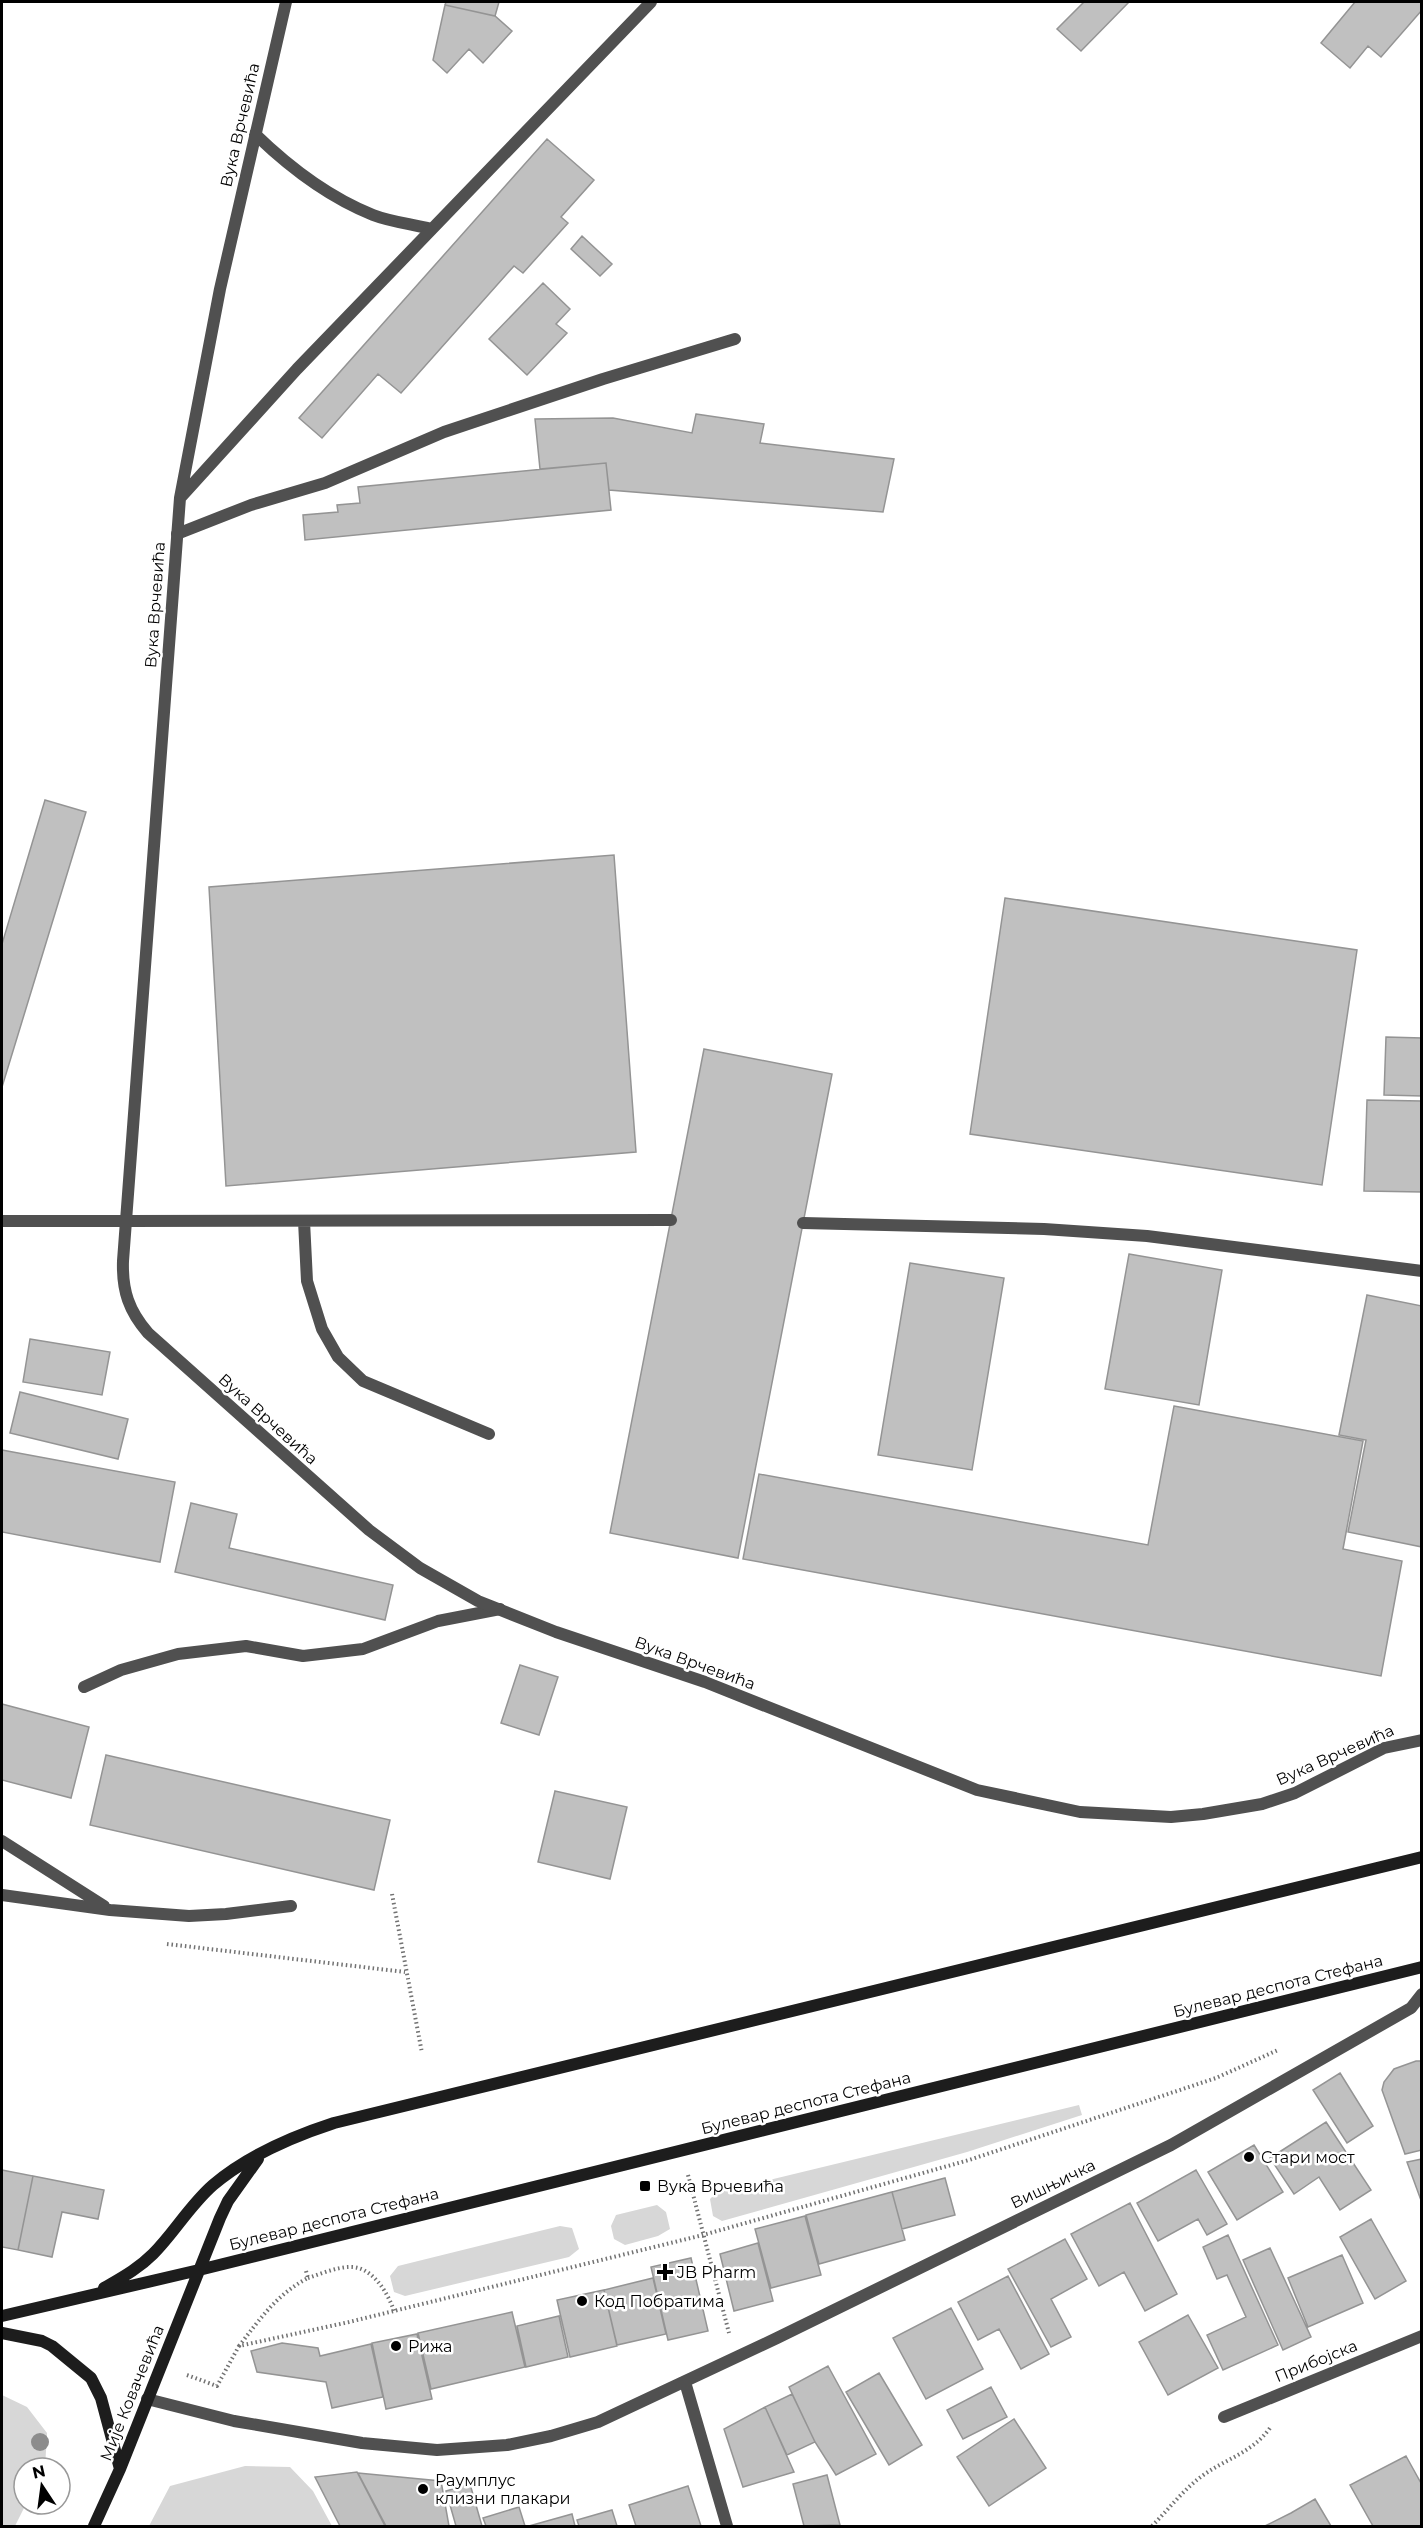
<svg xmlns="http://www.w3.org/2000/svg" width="1423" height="2528" font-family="Montserrat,sans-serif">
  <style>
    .green { fill: #d7d7d7 }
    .building { fill: #c0c0c0; stroke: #949494; stroke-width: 1.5 }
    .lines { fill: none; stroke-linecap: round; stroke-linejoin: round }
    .path { stroke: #727272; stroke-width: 4; stroke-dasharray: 1.5 3; stroke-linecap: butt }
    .lane { stroke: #505050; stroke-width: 12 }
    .street { stroke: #505050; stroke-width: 12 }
    .secondary { stroke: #1d1d1d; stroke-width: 12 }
    .tree { fill: #8c8c8c }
    .poi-dot { fill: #000; stroke: #fff; stroke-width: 2 }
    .labels { text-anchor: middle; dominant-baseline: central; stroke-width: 5; stroke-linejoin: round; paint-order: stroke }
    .street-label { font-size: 16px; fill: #000; stroke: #fff }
    .poi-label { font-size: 16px; fill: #000; stroke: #fff; text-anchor: start }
  </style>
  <rect width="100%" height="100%" fill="#fff"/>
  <!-- green -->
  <path class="green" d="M1079 2105 1082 2115 967 2152 722 2221 713 2216 710 2199 716 2193Z
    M657 2205 666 2212 670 2229 658 2236 625 2245 614 2239 611 2226 616 2215Z
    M560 2226 572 2228 579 2249 569 2257 405 2296 394 2292 390 2276 398 2266Z
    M2 2395 27 2407 47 2433 45 2468H24V2504H26L15 2526H2Z
    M245 2466 290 2467 313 2491 332 2526H149L170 2486Z"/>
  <!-- building -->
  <path class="building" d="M446 2H499L495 16 445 5Z
    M1084 2H1129L1081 51 1057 29Z
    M1355 2H1422V10L1381 57 1368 46 1350 68 1321 43Z
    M445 5 495 16 512 31 483 63 469 49 447 73 433 60Z
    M547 139 594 180 561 217 568 223 523 273 514 266 401 393 378 374 322 438 299 418Z
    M582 236 612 264 600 276 571 249Z
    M543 283 570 309 556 324 567 333 527 375 489 339Z
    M696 414 764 424 760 443 894 459 883 512 609 490 606 463 540 469 535 419 613 418 692 433Z
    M606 463 611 510 305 540 303 515 338 512 337 505 360 503 358 487Z
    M45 800 86 812 2 1087V944Z
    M614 855 636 1152 226 1186 209 887Z
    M1005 898 1357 950 1322 1185 970 1134Z
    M1386 1037 1422 1038V1096L1384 1095Z
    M704 1049 832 1074 738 1558 610 1533Z
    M1367 1100 1422 1101V1192L1364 1191Z
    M1129 1254 1222 1270 1199 1405 1105 1389Z
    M910 1263 1004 1278 972 1470 878 1455Z
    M1367 1295 1422 1306V1547L1348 1532 1366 1440 1339 1435Z
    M30 1339 110 1352 102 1395 23 1382Z
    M20 1392 128 1419 118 1459 10 1433Z
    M1174 1406 1363 1441 1343 1549 1402 1561 1381 1676 743 1559 759 1474 1148 1545Z
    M2 1450 175 1482 160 1562 2 1532Z
    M191 1503 237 1514 229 1548 393 1585 385 1620 175 1572Z
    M520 1665 558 1677 539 1735 501 1723Z
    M2 1704 89 1727 71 1798 2 1780Z
    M106 1755 390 1820 374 1890 90 1825Z
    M555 1791 627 1807 610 1879 538 1862Z
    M1416 2061H1422V2150L1405 2154 1382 2090 1384 2082 1394 2069Z
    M1340 2073 1373 2126 1347 2143 1313 2090Z
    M1326 2122 1371 2190 1340 2210 1319 2177 1294 2194 1270 2158Z
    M1254 2145 1283 2192 1237 2220 1208 2172Z
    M1422 2159V2203L1407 2162Z
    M2 2170 33 2176 18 2250 2 2247Z
    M1196 2170 1227 2224 1207 2235 1198 2219 1158 2241 1137 2203Z
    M33 2176 104 2190 98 2219 62 2212 52 2257 18 2250Z
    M945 2178 955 2215 902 2229 892 2192Z
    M892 2192 905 2240 819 2264 806 2215Z
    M1130 2203 1177 2294 1145 2311 1124 2272 1099 2286 1071 2234Z
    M805 2216 821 2275 771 2288 755 2229Z
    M1371 2219 1406 2281 1375 2299 1340 2237Z
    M1228 2235 1278 2345 1223 2370 1207 2335 1246 2317 1227 2275 1217 2279 1203 2247Z
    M1065 2239 1087 2279 1051 2299 1071 2337 1051 2347 1008 2269Z
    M758 2243 773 2301 734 2311 720 2254Z
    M1270 2248 1311 2337 1283 2350 1243 2260Z
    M1342 2255 1363 2303 1308 2327 1288 2278Z
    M691 2258 708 2331 668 2340 651 2267Z
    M1008 2276 1049 2354 1021 2369 999 2329 978 2340 958 2302Z
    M653 2278 666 2334 617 2345 604 2290Z
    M604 2290 617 2346 570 2357 557 2300Z
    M951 2308 983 2369 926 2399 893 2338Z
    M512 2312 525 2367 431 2389 418 2333Z
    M1188 2315 1218 2368 1168 2395 1139 2342Z
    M559 2316 568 2357 526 2367 517 2326Z
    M417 2334 432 2399 386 2409 372 2343Z
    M282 2343 318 2348 320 2356 371 2344 383 2397 332 2408 326 2382 257 2372 251 2351Z
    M828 2366 876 2454 836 2475 815 2442 789 2387Z
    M879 2373 922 2445 889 2465 846 2392Z
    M991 2387 1007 2417 963 2439 947 2410Z
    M792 2394 815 2442 787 2455 765 2407Z
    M765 2407 794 2472 743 2487 724 2429Z
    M1014 2419 1046 2468 989 2506 957 2457Z
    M1406 2456 1422 2485V2526H1373L1350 2485Z
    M357 2472 385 2526H340L315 2477Z
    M358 2473 441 2481 449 2526H386Z
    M827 2475 840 2525 804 2526 793 2484Z
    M470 2484 482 2526H456L446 2491Z
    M688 2486 701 2526H636L629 2505Z
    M1315 2499 1331 2526H1265L1291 2513Z
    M519 2507 525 2526H486L483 2518Z
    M612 2510 617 2526H579L577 2520Z
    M572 2514 575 2526H529Z"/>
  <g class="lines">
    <!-- path -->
    <path class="path" d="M392 1894 422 2053
      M167 1944 405 1972
      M688 2175 729 2333
      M308 2278C321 2274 336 2267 350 2267 372 2266 388 2293 394 2311
      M239 2346C260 2319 277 2294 308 2278L306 2271
      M187 2375 217 2386 239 2346 349 2322 703 2235 969 2160 1216 2078 1278 2050
      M1152 2526C1168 2510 1183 2490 1202 2476 1225 2459 1252 2453 1270 2428"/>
    <!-- lane -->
    <path class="lane" d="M255 134C289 167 328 197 373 215 391 222 412 224 431 229
      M177 534 251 505 325 483 444 432 603 379 735 339
      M127 1221 671 1220
      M304 1221 307 1281 322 1329 338 1357 363 1381 489 1434
      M803 1223 1044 1229 1147 1236 1422 1271
      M84 1687 121 1670 178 1654 246 1646 303 1656 363 1649 438 1621 500 1609
      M2 1841 104 1906
      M2 1895 110 1910 189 1916 226 1914 291 1906"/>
    <!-- street -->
    <path class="street" d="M286 2 220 289 180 498 123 1261C122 1291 129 1311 148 1333L369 1530 420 1568 478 1601 556 1632 705 1682 977 1790 1080 1812 1171 1817 1203 1814 1262 1804 1295 1793 1384 1748 1422 1740
      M181 497 297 369 651 2
      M2 1221H127
      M685 2382 727 2526
      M147 2399 234 2421 362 2443 437 2450 507 2445 551 2436 598 2422 777 2338 1171 2145 1411 2008 1422 1994
      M1224 2417 1422 2336"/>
    <!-- secondary -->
    <path class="secondary" d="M104 2288C121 2278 138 2269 153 2254 174 2233 190 2205 213 2185 247 2156 291 2137 334 2123L1422 1857
      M2 2316 199 2270 1422 1967
      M2 2333 42 2341 52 2346 91 2378 101 2398 120 2469
      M94 2526 120 2469 220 2218 228 2201 258 2159"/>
  </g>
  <!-- trees -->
  <circle class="tree" cx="40" cy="2442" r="9"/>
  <!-- markers -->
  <g class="poi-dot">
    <circle cx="1249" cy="2157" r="6"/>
    <rect x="639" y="2180" width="12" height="12" rx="3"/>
    <path d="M662 2263h6v6h6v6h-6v6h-6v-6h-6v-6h6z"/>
    <circle cx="582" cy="2301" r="6"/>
    <circle cx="396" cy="2346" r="6"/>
    <circle cx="423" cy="2489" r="6"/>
  </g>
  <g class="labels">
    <!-- street labels -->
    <g class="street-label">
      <text transform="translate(240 125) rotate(-77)">Вука Врчевића</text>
      <text transform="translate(155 605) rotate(-86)">Вука Врчевића</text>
      <text transform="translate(268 1419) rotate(42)">Вука Врчевића</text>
      <text transform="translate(695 1663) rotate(20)">Вука Врчевића</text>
      <text transform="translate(1335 1755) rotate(-24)">Вука Врчевића</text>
      <text transform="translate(1278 1986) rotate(-14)">Булевар деспота Стефана</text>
      <text transform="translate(806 2103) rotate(-14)">Булевар деспота Стефана</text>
      <text transform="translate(1053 2184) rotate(-26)">Вишњичка</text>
      <text transform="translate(334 2219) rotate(-14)">Булевар деспота Стефана</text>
      <text transform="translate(1316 2361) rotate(-22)">Прибојска</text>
      <text transform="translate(132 2393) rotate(-68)">Мије Ковачевића</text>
    </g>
    <!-- poi labels -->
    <g class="poi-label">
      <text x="1261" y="2157">Стари мост</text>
      <text x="657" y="2186">Вука Врчевића</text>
      <text x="677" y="2272">JB Pharm</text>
      <text x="594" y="2301">Код Побратима</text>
      <text x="408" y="2346">Рижа</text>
      <text x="435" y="2480">Раумплус<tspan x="435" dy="18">клизни плакари</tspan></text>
    </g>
  </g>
  <!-- border -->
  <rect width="1423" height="2528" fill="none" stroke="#000000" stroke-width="6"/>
  <!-- north arrow -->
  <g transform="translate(42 2486) rotate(347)"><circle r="28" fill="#ffffff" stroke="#999999" stroke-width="1.5"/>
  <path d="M0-4.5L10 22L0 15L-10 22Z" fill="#000000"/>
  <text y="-9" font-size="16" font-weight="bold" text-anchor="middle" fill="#000000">N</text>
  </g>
</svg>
